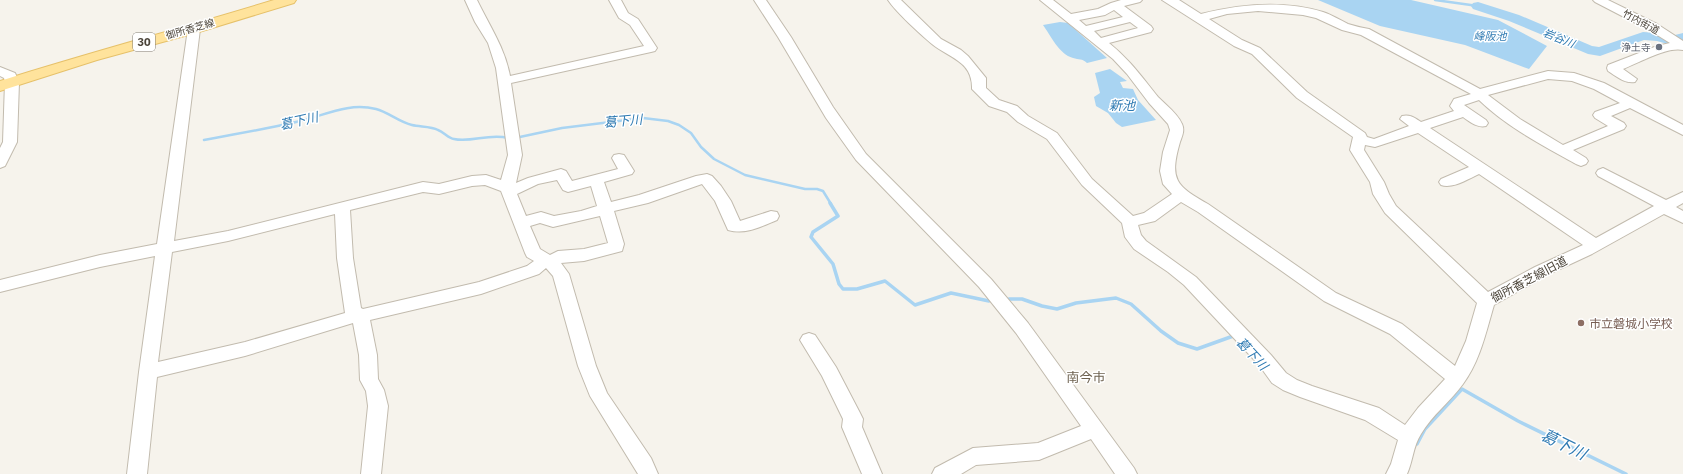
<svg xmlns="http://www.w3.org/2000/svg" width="1683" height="474" font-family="'IBM Plex Sans','Noto Sans JP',sans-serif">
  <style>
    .water { fill: #a9d4f2 }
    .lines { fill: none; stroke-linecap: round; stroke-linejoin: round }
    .stream-far1 { stroke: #a9d4f2; stroke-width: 2.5 }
    .stream { stroke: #a9d4f2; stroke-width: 3.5 }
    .river { fill: #a9d4f2; fill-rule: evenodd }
    .minor-casing { stroke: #c2bbae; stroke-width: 2 }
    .major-casing { stroke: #e6c16a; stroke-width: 2 }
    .minor { fill: #fff; fill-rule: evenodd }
    .major { fill: #ffe39c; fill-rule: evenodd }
    .worship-dot { fill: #6b7280; stroke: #fff; stroke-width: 1.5 }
    .education-dot { fill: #8d6e63; stroke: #fff; stroke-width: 1.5 }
    .labels { text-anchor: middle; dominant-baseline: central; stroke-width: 3; stroke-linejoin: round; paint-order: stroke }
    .far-street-label { font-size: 10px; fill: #4b4439; stroke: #fff }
    .far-worship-label { font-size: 10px; fill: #5b616d; stroke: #fff; text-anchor: end }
    .far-water-label { font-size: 11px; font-style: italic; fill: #2e7ab2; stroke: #fff }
    .shield { fill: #fff; stroke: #817c74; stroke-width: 1 }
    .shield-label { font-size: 11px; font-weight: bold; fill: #4b4439 }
    .street-label { font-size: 12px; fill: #4b4439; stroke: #fff }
    .education-label { font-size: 12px; fill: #785e54; stroke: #fff; text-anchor: start }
    .water-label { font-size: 13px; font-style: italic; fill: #2e7ab2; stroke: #fff }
    .neighbourhood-label { font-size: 13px; fill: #6e6250; stroke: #fff }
    .near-water-label { font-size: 16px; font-style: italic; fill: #2e7ab2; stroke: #fff }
  </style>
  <rect width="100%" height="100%" fill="#f6f3ec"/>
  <!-- water -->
  <path class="water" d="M1318 0H1411L1498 20 1547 46 1529 69 1465 45 1380 26Z
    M1060 22 1068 23 1107 58 1087 63C1082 58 1079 60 1073 58 1059 54 1051 36 1043 25Z
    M1110 69 1127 81 1120 82 1123 88 1133 89 1138 100 1156 120 1122 127 1116 123 1108 113 1096 106 1094 97 1100 93 1095 73Z"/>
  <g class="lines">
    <!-- stream-far1 -->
    <path class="stream-far1" d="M1435 0 1478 6
      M515 138 562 128 643 118 668 121 679 125 691 133 701 147 714 159 745 175 805 189H817L823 191 831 204
      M204 140C235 134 266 129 296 122 324 116 347 102 376 109 388 112 399 122 412 125 420 127 431 126 438 130 444 132 448 138 454 139 471 143 489 133 508 138"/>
    <!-- stream -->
    <path class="stream" d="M830 203 838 216 813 232 811 237 833 264 839 284 843 289H857L885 281 915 305 951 293 989 301
      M1009 299H1022L1042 306 1057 309 1076 303 1116 298 1131 304 1161 331 1178 343 1197 349 1236 335
      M1417 444 1425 429 1462 389 1518 421 1626 474"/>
    <!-- river -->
    <path class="river" d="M1478 2 1519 15 1592 46 1599 47 1643 32 1658 33 1671 36 1683 33V42L1671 45 1657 41 1644 40 1600 56 1588 54 1509 21 1473 9 1471 6 1473 3Z"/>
    <defs>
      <path id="minor" d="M465 0H477C489 25 505 48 510 76L644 46 630 25 619 18 609 0H621L628 13 638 19 657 48 655 51 651 52 511 83 522 155 516 183 528 178 561 169 566 171 572 181 618 169 612 158 614 155 619 154 624 155 634 171 632 174 604 182 611 202 639 195 696 176 707 174 712 176 721 186 731 201 740 221 771 211 777 212 779 216 777 220C760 227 746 235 728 230L715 201 702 184 648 203 614 211 624 244 622 251 584 261 561 263 569 274 596 366 607 393 651 458 658 474H638L590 396 578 366 553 276 546 268 539 274 481 294 370 320 377 355 378 379 384 390 388 406 381 474H361L368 406 366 391 360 380 359 355 353 323 245 356 157 377 147 474H127L139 372 155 256 100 267 0 292V280L100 255 157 244 188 29 190 26H198L200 29 174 241 228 231 423 182 439 184 472 176 486 175 501 180 508 155 496 68 488 43 475 22ZM557 180 563 190 568 192 591 186 597 206 581 211 554 216 541 212 526 216 517 194 538 184ZM485 185 501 191 525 253 527 257 534 261 527 266 479 282 363 309 361 308 353 258 350 210 423 192 439 194 472 186ZM335 214 337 258 345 313 245 342 158 362 172 252 228 241ZM600 216 608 243 584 249 558 251 550 255 540 249 530 226 540 223 553 227Z
        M754 0H766L791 37 833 107 859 144 866 154 991 279 1028 323 1134 468 1137 474H1115L1091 439 1039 460 976 465 961 474H932L935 468 973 448 1038 443 1081 426 1016 333 979 287 856 160 826 118 778 37Z
        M888 0H901L941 39 961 50 968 56 986 78V88L999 100 1017 106 1028 116 1057 133 1092 179 1133 216 1144 213 1172 194 1163 184 1160 171 1163 152 1170 130 1168 124 1149 103 1127 74 1113 59 1040 0H1053L1071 14 1098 9 1111 3 1121 0H1142L1140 2 1124 6 1151 26 1153 29 1151 32 1109 43C1130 60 1141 76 1158 97 1166 105 1178 114 1182 124 1185 131 1182 136 1180 142 1169 180 1176 186 1208 204L1336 293 1402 324 1455 366 1466 341 1477 303 1385 213 1373 194 1370 182 1350 150 1353 137 1297 98 1252 54 1234 46 1162 0H1179L1201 14C1241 4 1283 0 1323 12 1332 15 1340 20 1348 24 1355 26 1362 28 1369 29L1480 89 1548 71 1574 73 1604 83 1683 125V135L1630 108 1611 116 1624 123 1626 126 1624 129 1573 150 1586 158 1588 161 1586 164 1581 166 1576 164C1542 145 1507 127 1479 100L1464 105 1486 120 1488 123 1486 126C1477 128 1470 122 1463 117L1430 128 1596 238 1654 206 1598 176 1596 173 1598 170 1603 168 1666 200 1683 192V203L1676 207 1683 211V223L1664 214 1592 254 1547 275 1494 305C1486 332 1480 361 1463 384 1450 402 1432 415 1421 434 1413 446 1413 461 1407 474H1386L1391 464 1398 440 1365 420 1300 397 1283 390 1272 383 1259 365 1184 285 1168 272 1134 249 1125 237 1122 223 1082 185 1047 139 1018 122 1007 112 989 106 972 89C973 61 949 58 932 44 920 34 896 12 888 0ZM1114 10 1123 17 1086 26 1079 20 1105 15ZM1258 11 1303 15 1316 18 1342 30 1361 35 1471 94 1454 99 1450 106 1454 111 1421 122C1415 118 1410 114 1402 116L1400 119 1409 126 1374 139 1367 137 1365 133 1307 92 1260 48 1242 40 1209 19 1227 14ZM1130 22 1138 28 1101 38 1094 31ZM1548 79 1572 81 1594 89 1620 103 1595 112 1593 115 1595 118 1608 126 1563 145 1520 119 1488 95ZM1418 133 1469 167 1441 179 1439 182 1441 185C1453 189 1468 179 1479 174L1583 245 1535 267 1488 292 1396 206 1389 194 1384 182 1364 150 1365 145 1375 147ZM1181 202 1198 212 1324 301 1390 334 1445 379 1418 408 1405 425 1379 408 1312 386 1297 380 1286 373 1271 355 1196 277 1146 241 1141 235 1138 225 1155 221Z
        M1593 0H1608L1657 24 1683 41V50C1668 46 1638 63 1623 69L1637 79 1635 82C1625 84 1616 76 1608 71L1607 68 1608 65 1657 46 1670 43 1649 30 1595 2Z
        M0 67 15 73 19 82 17 142 5 166 0 168V148L3 142 5 82 4 78 0 76Z
        M809 333 815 335 836 367 860 413 863 419 862 427 882 474H862L842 427 843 419 822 376 800 340 803 335Z"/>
      <path id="major" d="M274 0H296L294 3 199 32 97 60 0 91V81C91 52 183 28 274 0Z"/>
    </defs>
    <!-- minor casing -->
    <use href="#minor" class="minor-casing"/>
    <!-- major casing -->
    <use href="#major" class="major-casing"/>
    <!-- minor -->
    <use href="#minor" class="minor"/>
    <!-- major -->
    <use href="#major" class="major"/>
  </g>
  <!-- markers -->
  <circle class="worship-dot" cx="1659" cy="47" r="4"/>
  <circle class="education-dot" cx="1581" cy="323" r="4"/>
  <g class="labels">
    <!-- far-street labels -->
    <g class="far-street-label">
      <text transform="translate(1641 22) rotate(28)">竹内街道</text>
      <text transform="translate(190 29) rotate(-16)">御所香芝線</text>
    </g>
    <!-- far-worship labels -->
    <g class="far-worship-label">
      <text x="1651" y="47">浄土寺</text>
    </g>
    <!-- far-water labels -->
    <g class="far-water-label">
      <text x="1490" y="36">峰阪池</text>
      <text transform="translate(1559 38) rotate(22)">岩谷川</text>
    </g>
    <!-- shield labels -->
    <rect class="shield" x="133" y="33" width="22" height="18" rx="3"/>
    <g class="shield-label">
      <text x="144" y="42">30</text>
    </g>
    <!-- street labels -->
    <g class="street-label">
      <text transform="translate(1529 279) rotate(-28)">御所香芝線旧道</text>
    </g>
    <!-- education labels -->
    <g class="education-label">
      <text x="1589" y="323">市立磐城小学校</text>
    </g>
    <!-- water labels -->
    <g class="water-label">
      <text x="1122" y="105">新池</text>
      <text transform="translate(299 121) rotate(-13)">葛下川</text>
      <text transform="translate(623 121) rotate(-5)">葛下川</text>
      <text transform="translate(1252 354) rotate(47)">葛下川</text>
    </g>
    <!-- neighbourhood labels -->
    <g class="neighbourhood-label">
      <text x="1086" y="377">南今市</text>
    </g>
    <!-- near-water labels -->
    <g class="near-water-label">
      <text transform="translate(1564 444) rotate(26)">葛下川</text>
    </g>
  </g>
</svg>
